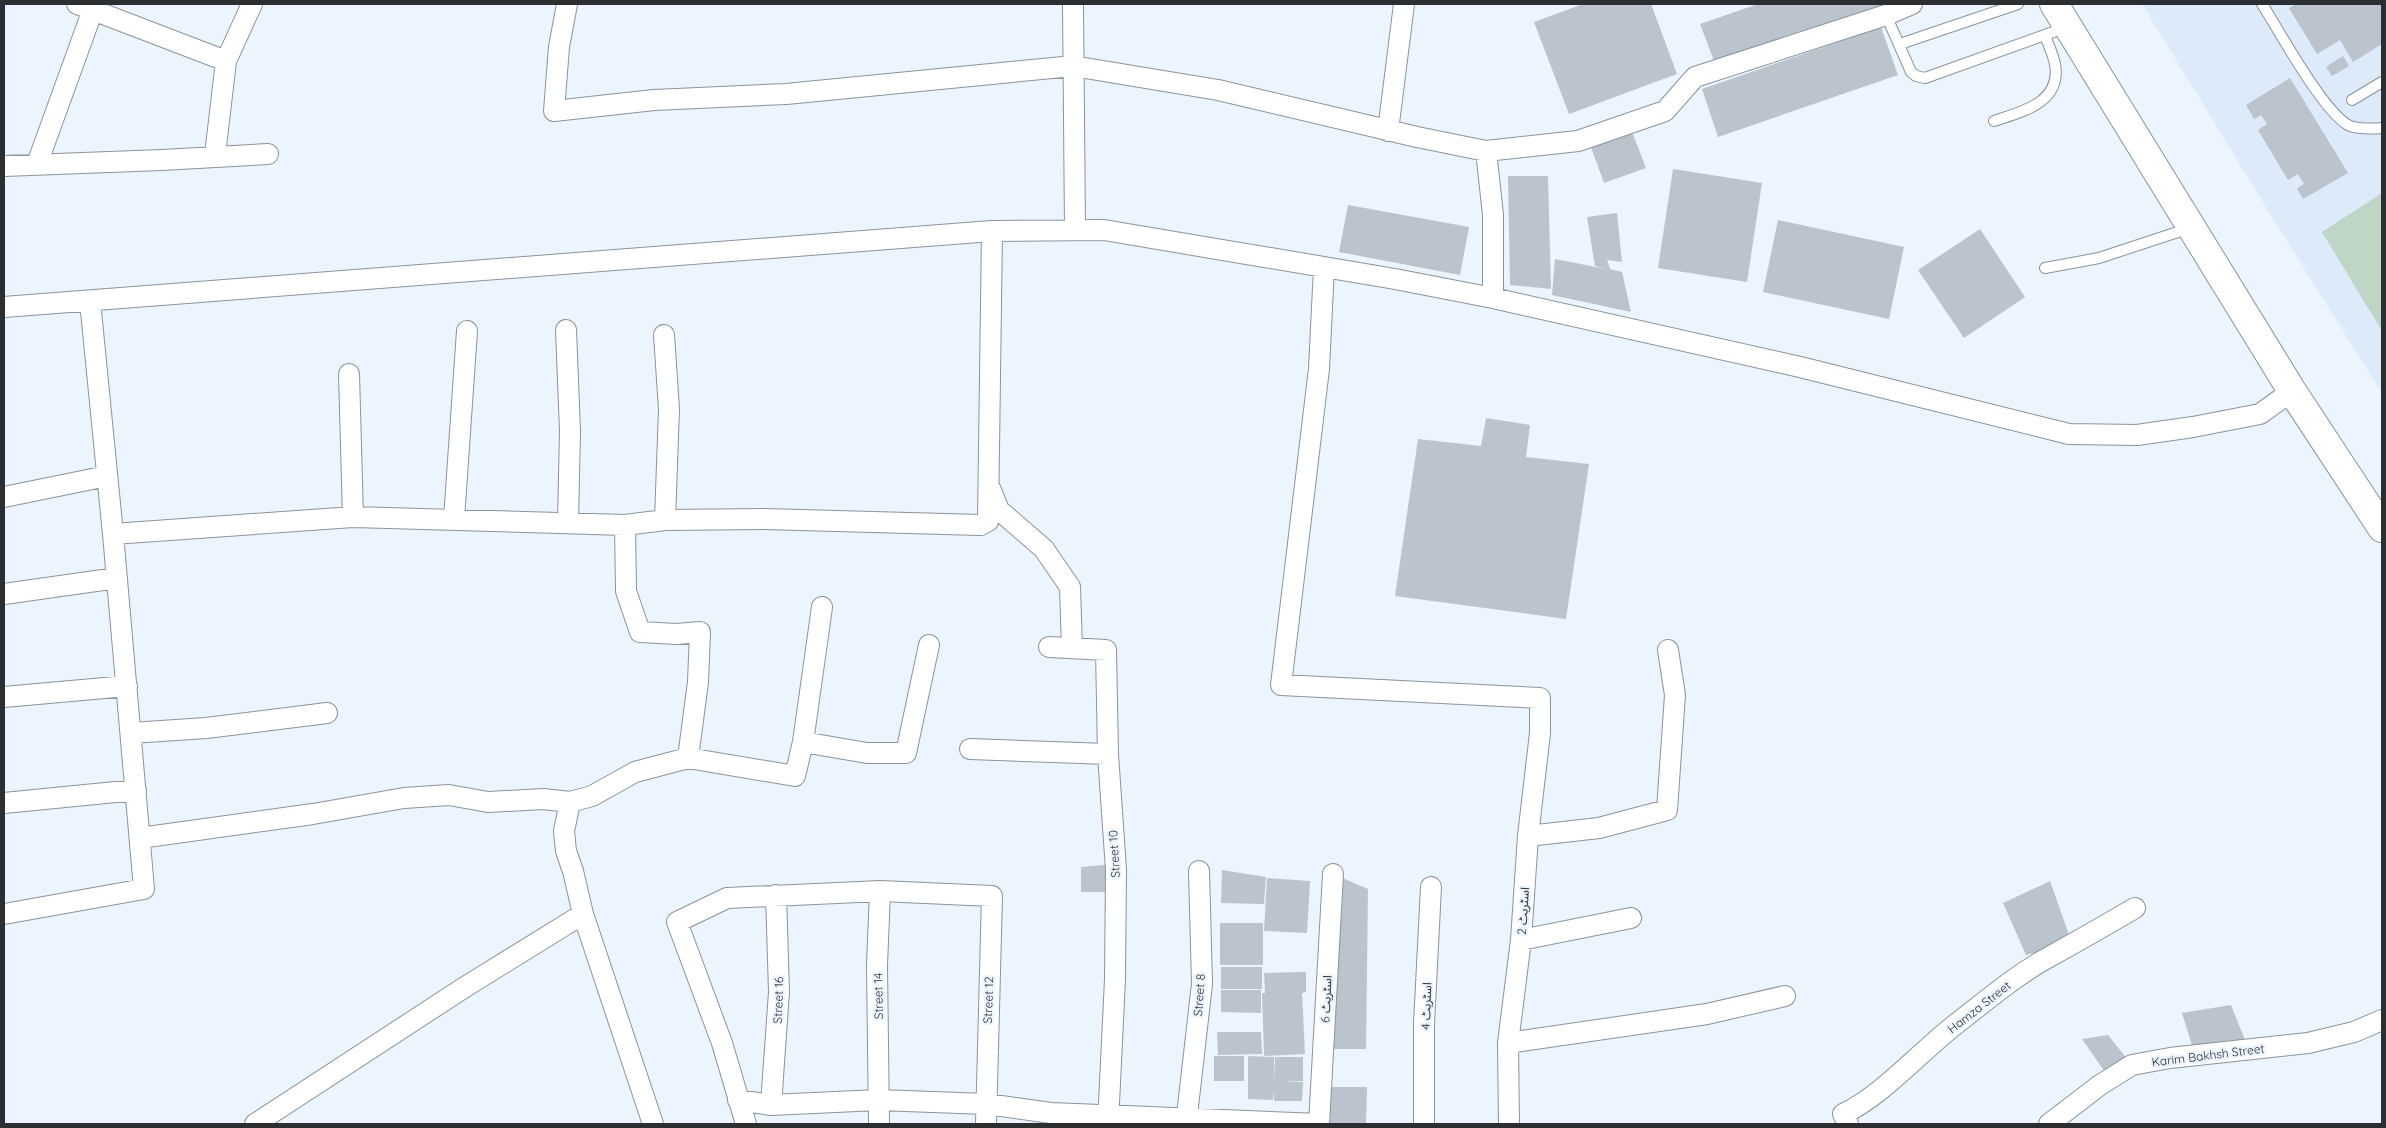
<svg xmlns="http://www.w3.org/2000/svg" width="2386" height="1128" font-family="Quicksand,'Noto Sans Arabic',sans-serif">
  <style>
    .built { fill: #dceafa }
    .green { fill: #bfd5c6 }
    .building { fill: #bbc3cd }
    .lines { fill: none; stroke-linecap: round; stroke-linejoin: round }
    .service-casing { stroke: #8b939b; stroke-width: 12 }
    .minor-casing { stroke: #8b939b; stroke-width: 22 }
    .secondary-casing { stroke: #8b939b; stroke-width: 30 }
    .service { stroke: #fff; stroke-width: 10 }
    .minor { stroke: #fff; stroke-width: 20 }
    .secondary { stroke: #fff; stroke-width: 28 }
    .labels { text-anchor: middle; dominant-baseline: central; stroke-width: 4.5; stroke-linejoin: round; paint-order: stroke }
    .street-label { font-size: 12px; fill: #2b2f32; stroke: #ecf4fe }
  </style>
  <rect width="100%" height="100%" fill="#ecf4fe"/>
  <!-- built -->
  <path class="built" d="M2142 4H2382V393L2277 225Z"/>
  <!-- green -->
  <path class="green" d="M2382 193V331L2322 232Z"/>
  <!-- building -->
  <path class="building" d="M1583 4H1651L1677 74 1569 114 1534 22Z
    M1758 4H1880L1883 10 1716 66 1700 24Z
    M2296 4H2382V44L2353 62 2340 40 2317 54 2289 8Z
    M1881 27 1898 75 1718 137 1702 89Z
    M2343 56 2349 66 2332 76 2326 67Z
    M2290 78 2348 173 2303 199 2297 188 2304 184 2298 174 2288 180 2258 130 2267 124 2261 115 2254 119 2246 105Z
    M1629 124 1646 168 1604 183 1588 139Z
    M1673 169 1762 183 1747 282 1658 268Z
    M1508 176H1548L1551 289 1510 285Z
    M1348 205 1469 227 1460 275 1339 252Z
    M1617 213 1622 262 1607 260 1610 269 1622 272 1631 312 1552 295 1555 259 1606 269 1595 266 1587 217Z
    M1778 220 1904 247 1889 319 1763 292Z
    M1980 229 2025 297 1964 338 1918 270Z
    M1486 418 1530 425 1526 457 1589 464 1566 619 1395 596 1418 439 1481 446Z
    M1105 865V892H1081V867Z
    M1222 870 1266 877 1264 904 1221 903Z
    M1333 874 1368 889 1366 1049H1323Z
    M1267 878 1310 881 1307 933 1264 931Z
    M2050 881 2068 932 2075 944 2026 955 2003 903Z
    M1220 923H1263V965H1220Z
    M1221 967H1262V989H1221Z
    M1306 972V992L1302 993 1305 1054 1264 1056 1262 993H1265L1264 973Z
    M1221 990H1261V1013L1221 1012Z
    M2231 1005 2247 1045 2194 1052 2182 1013Z
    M1217 1032H1261L1262 1054 1218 1055Z
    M2108 1035 2132 1065 2105 1072 2082 1039Z
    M1214 1056H1244V1081H1214Z
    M1248 1056 1274 1057V1081L1275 1057H1303V1081H1281L1303 1082 1302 1101H1274V1090L1273 1100 1248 1099Z
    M1321 1087H1367L1366 1124H1321Z"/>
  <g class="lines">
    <defs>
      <path id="service" d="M2262 4C2280 32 2322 110 2348 125 2355 129 2374 129 2382 128
        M1886 15 1911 72 1916 76 1925 78 2067 27
        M1900 44 2018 4
        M2352 100 2382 82
        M1994 121C2021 112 2062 103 2055 64 2053 54 2048 44 2045 35
        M2045 268 2099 258 2190 228"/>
      <path id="minor" d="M77 4 226 61
        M567 4 559 47 554 111 654 100 786 94 1073 66 1218 90 1417 137 1486 151 1578 141 1665 111 1695 77 1886 15 1912 4
        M1073 4 1075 230
        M1388 131 1404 4
        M1486 151 1493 215V298
        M215 155 226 61 252 4
        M37 164 95 4
        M4 166 162 160 268 154
        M1324 267 1319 369 1281 685 1540 698V733L1528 836 1521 940 1508 1043 1509 1124
        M4 307 992 231 1104 230 1395 279 1493 298 1800 367 2069 434 2137 435 2193 427 2260 414 2292 391
        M566 330 570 431 568 522
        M664 335 669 409 665 520
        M349 374 353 517
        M990 488 999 510 1044 549 1070 587 1072 648
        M4 497 107 476
        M454 519 467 331
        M625 525 626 591 640 632 677 634 700 632 698 682 688 758
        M113 534 353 517 625 525 665 520 764 519 981 525 988 521 992 231
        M4 594 117 578
        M1049 647 1106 650 1108 754 1116 870 1115 979 1108 1124
        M4 697 127 686
        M131 733 206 728 327 713
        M803 742 822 607
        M970 749 1108 754
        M570 802 592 796 635 772 688 758 795 776 803 742 867 753H906L929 645
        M4 803 136 790
        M1528 836 1599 828 1667 810 1675 695 1668 650
        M140 838 313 814 404 798 449 795 488 802 543 799 570 802 564 831 566 851 573 871 583 914 653 1124
        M4 914 144 889 113 534 90 301
        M1521 940 1631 918
        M1508 1043 1707 1014 1785 996
        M738 1100 771 1105 878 1100 987 1104 1051 1113 1319 1124
        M771 1105 779 992 776 895
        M255 1124 465 987 583 914
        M746 1124 722 1043 677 922 727 898 880 891 992 896 986 1124
        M879 1124 877 965 880 891
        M1186 1124 1202 984 1199 871
        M1319 1124 1333 874
        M1424 1124V1024L1431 887
        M1848 1124 1843 1114C1882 1096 1921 1051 1956 1024 1986 1001 2016 975 2049 957 2078 941 2106 925 2135 908
        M2049 1124 2100 1085 2132 1065 2170 1058 2308 1043 2354 1032 2382 1020"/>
      <path id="secondary" d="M2054 4 2292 391 2382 528"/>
    </defs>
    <!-- service casing -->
    <use href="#service" class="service-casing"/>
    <!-- minor casing -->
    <use href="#minor" class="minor-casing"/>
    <!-- secondary casing -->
    <use href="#secondary" class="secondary-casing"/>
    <!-- service -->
    <use href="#service" class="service"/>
    <!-- minor -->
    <use href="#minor" class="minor"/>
    <!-- secondary -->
    <use href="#secondary" class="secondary"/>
  </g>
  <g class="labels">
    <!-- street labels -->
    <g class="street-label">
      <text transform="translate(1114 854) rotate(-93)">Street 10</text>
      <text transform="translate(1523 911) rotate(-86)">اسٹریٹ 2</text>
      <text transform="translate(1199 995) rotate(-86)">Street 8</text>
      <text transform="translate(878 996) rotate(-91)">Street 14</text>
      <text transform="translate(1326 999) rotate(-87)">اسٹریٹ 6</text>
      <text transform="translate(778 1000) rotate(-88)">Street 16</text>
      <text transform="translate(988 1000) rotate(-88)">Street 12</text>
      <text transform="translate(1426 1006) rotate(-88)">اسٹریٹ 4</text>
      <text transform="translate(1979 1007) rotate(-38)">Hamza Street</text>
      <text transform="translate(2208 1055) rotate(-7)">Karim Bakhsh Street</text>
    </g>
  </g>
  <!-- border -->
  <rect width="2386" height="1128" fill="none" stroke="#2b2f32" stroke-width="10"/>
</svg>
